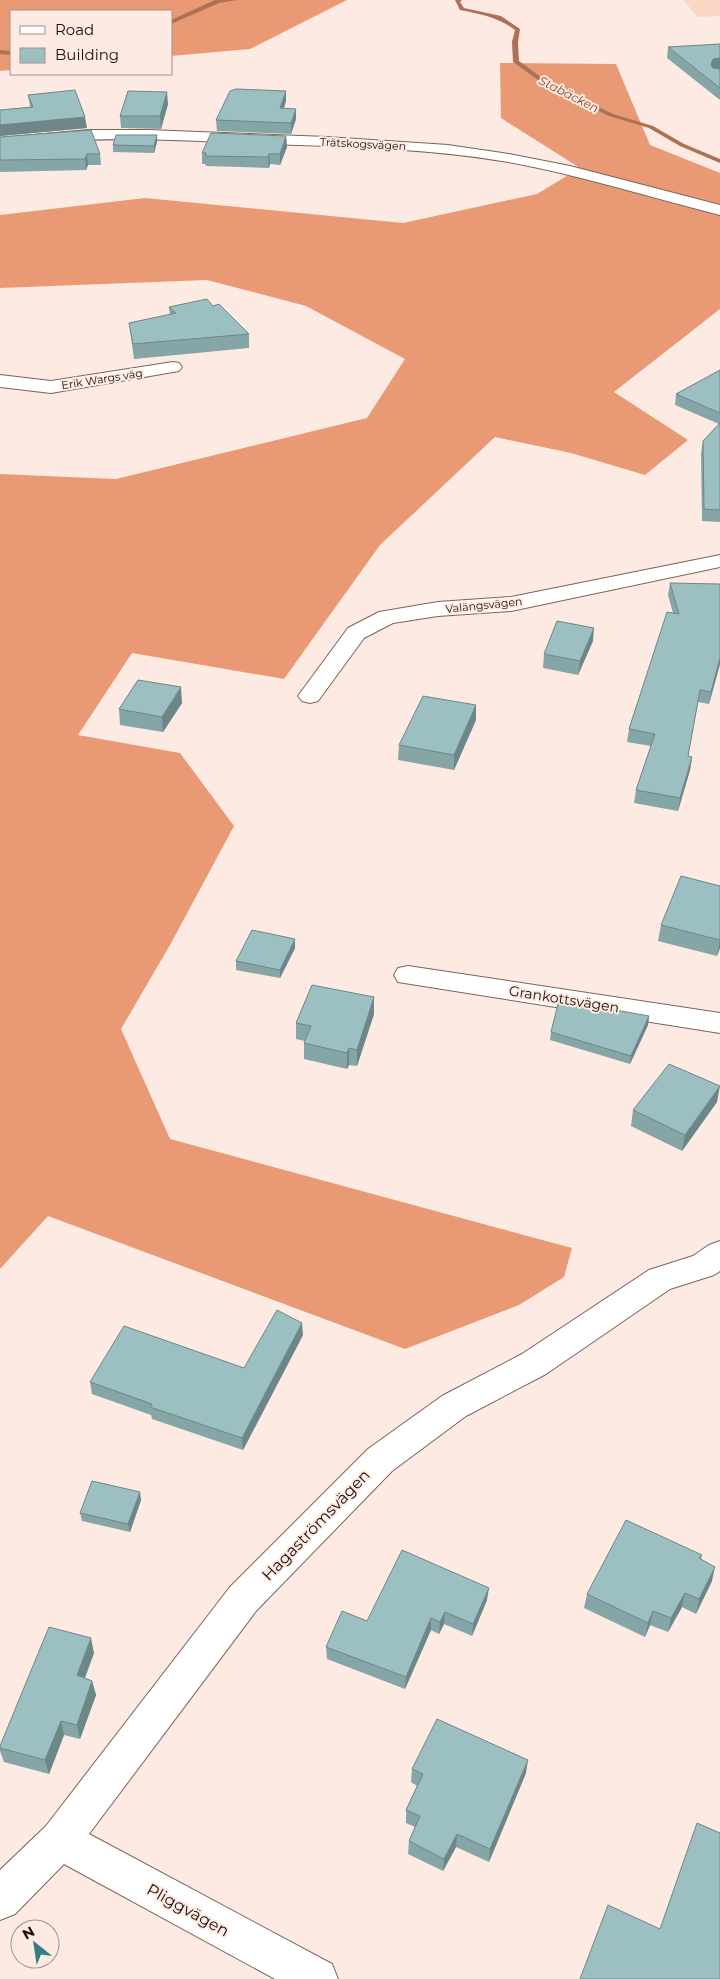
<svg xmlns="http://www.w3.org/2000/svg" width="720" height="1979" font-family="Montserrat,sans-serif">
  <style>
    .green { fill: #fad6c5 }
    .forest { fill: #e99a74 }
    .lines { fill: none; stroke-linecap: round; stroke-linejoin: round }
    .stream { fill: #ad7256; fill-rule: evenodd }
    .minor-casing { stroke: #7d6357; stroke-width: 2 }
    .minor { fill: #fff; fill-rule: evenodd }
    .wall { fill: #86a5a7 }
    .shaded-wall { fill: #6d8688 }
    .building { fill: #9cc0c2; stroke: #6d8688 }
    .labels { text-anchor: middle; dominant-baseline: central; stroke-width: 4; stroke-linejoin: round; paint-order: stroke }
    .far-street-label { font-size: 11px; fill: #190f0a; stroke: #fdeae2 }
    .far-water-label { font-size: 12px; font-style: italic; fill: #884118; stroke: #fdeae2 }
    .street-label { font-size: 14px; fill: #190f0a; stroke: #fdeae2 }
    .near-street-label { font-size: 16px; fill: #190f0a; stroke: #fdeae2 }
  </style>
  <rect width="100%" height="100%" fill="#fdeae2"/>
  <!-- green -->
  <path class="green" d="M683 0H720V16L698 17Z"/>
  <!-- forest -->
  <path class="forest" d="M0 0H347L250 49 171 56V11H11V70L0 71Z
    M500 63 616 64 650 145 720 173V309L614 392 688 440 645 475 571 453 495 437 380 545 284 679 132 653 78 735 180 753 234 826 170 945 121 1029 170 1139 572 1248 564 1277 519 1305 405 1349 48 1216 0 1269V474L116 479 367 418 405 359 306 306 207 280 0 288V215L145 198 403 223 537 194 580 168 501 118Z"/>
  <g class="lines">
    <!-- stream -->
    <path class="stream" d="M215 0H237L219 3 171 24V20Z
      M455 0H462L460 2 464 8 501 16 520 29 518 42 519 61 549 83 613 114 653 126 684 144 720 159V163L680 146 649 128 609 116 545 85 513 62 512 42 515 30C498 17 480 14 460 10Z
      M0 50 11 51V55L0 54Z"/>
    <defs>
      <path id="minor" d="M89 130H148L327 137 448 145 509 154 570 166 720 205V215C649 197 580 175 508 162 428 148 348 147 267 144 178 140 89 135 0 146V138Z
        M173 362 179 363 182 367 179 371 51 393 0 387V375L51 381Z
        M720 555V567L511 611 438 616 393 623 364 638 318 701 310 703 302 701 298 696 348 628 379 612 438 602 511 597Z
        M408 966 720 1013V1033L398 982 394 975 398 968Z
        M720 1241V1271L714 1275 670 1289 546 1374 466 1416 392 1471 256 1611 89 1834 332 1964 338 1979H275L64 1864 15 1914 0 1920V1870L46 1826 230 1587 368 1449 442 1396 522 1354 649 1270 693 1256 709 1245Z"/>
    </defs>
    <!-- minor casing -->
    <use href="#minor" class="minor-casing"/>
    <!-- minor -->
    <use href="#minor" class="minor"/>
  </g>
  <!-- wall -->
  <path class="wall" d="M720 44V100L667 58 668 47Z
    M28 95 87 128 0 136V110L30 107Z
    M286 101 284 108 296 109V119L291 134 217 131 216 120Z
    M168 104 161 129 121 128 120 116Z
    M157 135V142L154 153 113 152V145Z
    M286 136 287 147 280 165 270 164 269 168 206 166 205 164H202V153Z
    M0 137 100 154 101 165H88L86 170 0 172Z
    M213 306 249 334V348L134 359 129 323 170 315 169 307Z
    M720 370V522L702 521 701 453 703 441 719 424 675 405 676 394Z
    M670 583 720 664 709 704 698 702 688 757H692L690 770 678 811 634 803 636 790 651 746 627 742 629 729 673 613 668 595Z
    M593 641 578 675 543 668 544 654Z
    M182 703 163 732 120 725 119 709Z
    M476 720 454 770 398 760 399 745Z
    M720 886V948L717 956 658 941 661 925Z
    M295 948 280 978 236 970V961Z
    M374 997V1014L357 1066 349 1065 347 1069 304 1059V1043L305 1041 296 1039V1023Z
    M649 1016 648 1025 630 1064 550 1040 551 1032Z
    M717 1102 682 1151 631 1126 633 1110Z
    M303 1335 243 1450 152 1419 151 1415 92 1394 90 1382 244 1368Z
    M141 1500 130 1532 82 1521 80 1513Z
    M702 1555 701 1559 712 1581 696 1614 682 1607 668 1632 650 1625 645 1637 584 1608 587 1594Z
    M487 1600 472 1636 444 1624 439 1634 431 1630 405 1689 327 1659 326 1647 367 1621Z
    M94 1653 85 1678 92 1681 96 1695 80 1739 64 1735 49 1774 4 1762 0 1751V1746Z
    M412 1769 526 1773 489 1862 456 1847 443 1871 408 1854 409 1841 415 1827 406 1823V1810L417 1786 411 1782Z"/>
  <!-- shaded-wall -->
  <path class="shaded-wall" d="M720 58V69L709 75 711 65 713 59Z
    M286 91V101L280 118V108Z
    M167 92 168 104 161 129 160 116Z
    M296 109V119L291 134V123Z
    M85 117 87 128 0 136V125Z
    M157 135V142L154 153V146Z
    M286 136 287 147 280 165V154Z
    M87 154 88 165 86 170 85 159Z
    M269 154 270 164 269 168 268 157Z
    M594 628 593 641 578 675 580 661Z
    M720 658V664L709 704 711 692Z
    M181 687 182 703 163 732 162 717Z
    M476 705V720L454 770V755Z
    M692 757 690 770 678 811 680 798Z
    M295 939V948L280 978V970Z
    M720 940V948L717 956Z
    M374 997V1014L357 1066V1050Z
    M649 1016 648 1025 630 1064 631 1056Z
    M349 1048V1065L347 1069V1053Z
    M720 1086 717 1102 682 1151 685 1135Z
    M302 1323 303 1335 243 1450 242 1438Z
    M140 1492 141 1500 130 1532 128 1524Z
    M715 1567 712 1581 696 1614 699 1599Z
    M489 1588 487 1600 472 1636 473 1624Z
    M685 1593 682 1607 668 1632 671 1618Z
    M653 1611 650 1625 645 1637 648 1623Z
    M445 1612 444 1624 439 1634 440 1622Z
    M431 1618V1630L405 1689 406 1677Z
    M91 1638 94 1653 80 1690 77 1675Z
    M92 1681 96 1695 80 1739 77 1725Z
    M61 1721 64 1735 49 1774 45 1760Z
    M528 1760 526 1773 489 1862 490 1849Z
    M457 1834 456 1847 443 1871 444 1859Z"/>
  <!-- building -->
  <path class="building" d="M720 44V58L713 59 711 65 713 68 720 69V88L668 47Z
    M236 89 286 91 280 108 296 109 291 123 216 120 230 91Z
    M75 90 85 117 0 125V110L33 107 28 95Z
    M128 91 167 92 160 116H120Z
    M91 130 100 154H87L85 159 0 160V137Z
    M211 133 286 136 280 154H269L268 157 205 156 206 153H202Z
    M116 135H157L154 146 113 145Z
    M207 299 213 306 219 304 249 334 133 344 129 323 176 313 169 307Z
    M720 370V413L676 394Z
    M720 423V510L704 509 703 441Z
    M670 583 720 584V658L711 692 700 690 688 756 692 757 680 798 636 790 655 734 629 729 667 612 679 614Z
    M557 621 594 628 580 661 544 654Z
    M138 680 181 687 162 717 119 709Z
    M423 696 476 705 454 755 399 745Z
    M681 876 720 886V940L661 925Z
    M252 930 295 939 280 970 236 961Z
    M312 985 374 997 357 1050 349 1048 347 1053 304 1043 311 1026 296 1023Z
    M559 1000 649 1016 631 1056 551 1032Z
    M669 1064 720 1086 685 1135 633 1110Z
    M277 1310 302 1323 242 1438 150 1407 152 1404 90 1382 124 1326 244 1368Z
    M92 1481 140 1492 128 1524 80 1513Z
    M626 1520 702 1555 699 1558 715 1567 699 1599 685 1593 671 1618 653 1611 648 1623 587 1594Z
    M402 1550 489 1588 473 1624 445 1612 440 1622 431 1618 406 1677 326 1647 342 1611 367 1621Z
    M49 1627 91 1638 77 1675 92 1681 77 1725 61 1721 45 1760 0 1748V1746Z
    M437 1719 528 1760 490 1849 457 1834 444 1859 409 1841 420 1816 406 1810 423 1774 412 1769Z
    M697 1823 720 1833V1979H580L608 1905 660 1929Z"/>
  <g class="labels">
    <!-- far-street labels -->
    <g class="far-street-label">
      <text transform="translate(363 144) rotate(3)">Trätskogsvägen</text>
      <text transform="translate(102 379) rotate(-9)">Erik Wargs väg</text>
      <text transform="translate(484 605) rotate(-6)">Valängsvägen</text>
    </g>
    <!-- far-water labels -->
    <g class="far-water-label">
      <text transform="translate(569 94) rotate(27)">Stabäcken</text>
    </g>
    <!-- street labels -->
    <g class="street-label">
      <text transform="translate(564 999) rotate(9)">Grankottsvägen</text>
    </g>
    <!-- near-street labels -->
    <g class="near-street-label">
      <text transform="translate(316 1525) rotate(-46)">Hagaströmsvägen</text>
      <text transform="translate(188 1910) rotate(29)">Pliggvägen</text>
    </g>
  </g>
  <!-- legend -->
  <rect x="10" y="10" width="162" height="65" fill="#fdeae2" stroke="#a2928c"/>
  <rect x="20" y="26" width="25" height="8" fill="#ffffff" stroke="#a2928c"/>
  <text x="55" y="35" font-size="15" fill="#190f0a">Road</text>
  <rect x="20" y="48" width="25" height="15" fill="#9cc0c2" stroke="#a2928c"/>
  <text x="55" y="60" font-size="15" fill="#190f0a">Building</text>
  <!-- north arrow -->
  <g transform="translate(35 1944) rotate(330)"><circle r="24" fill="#fdeae2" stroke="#a2928c"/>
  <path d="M0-4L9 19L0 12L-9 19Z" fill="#357e82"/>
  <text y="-8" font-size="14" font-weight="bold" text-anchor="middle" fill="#190f0a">N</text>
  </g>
</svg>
